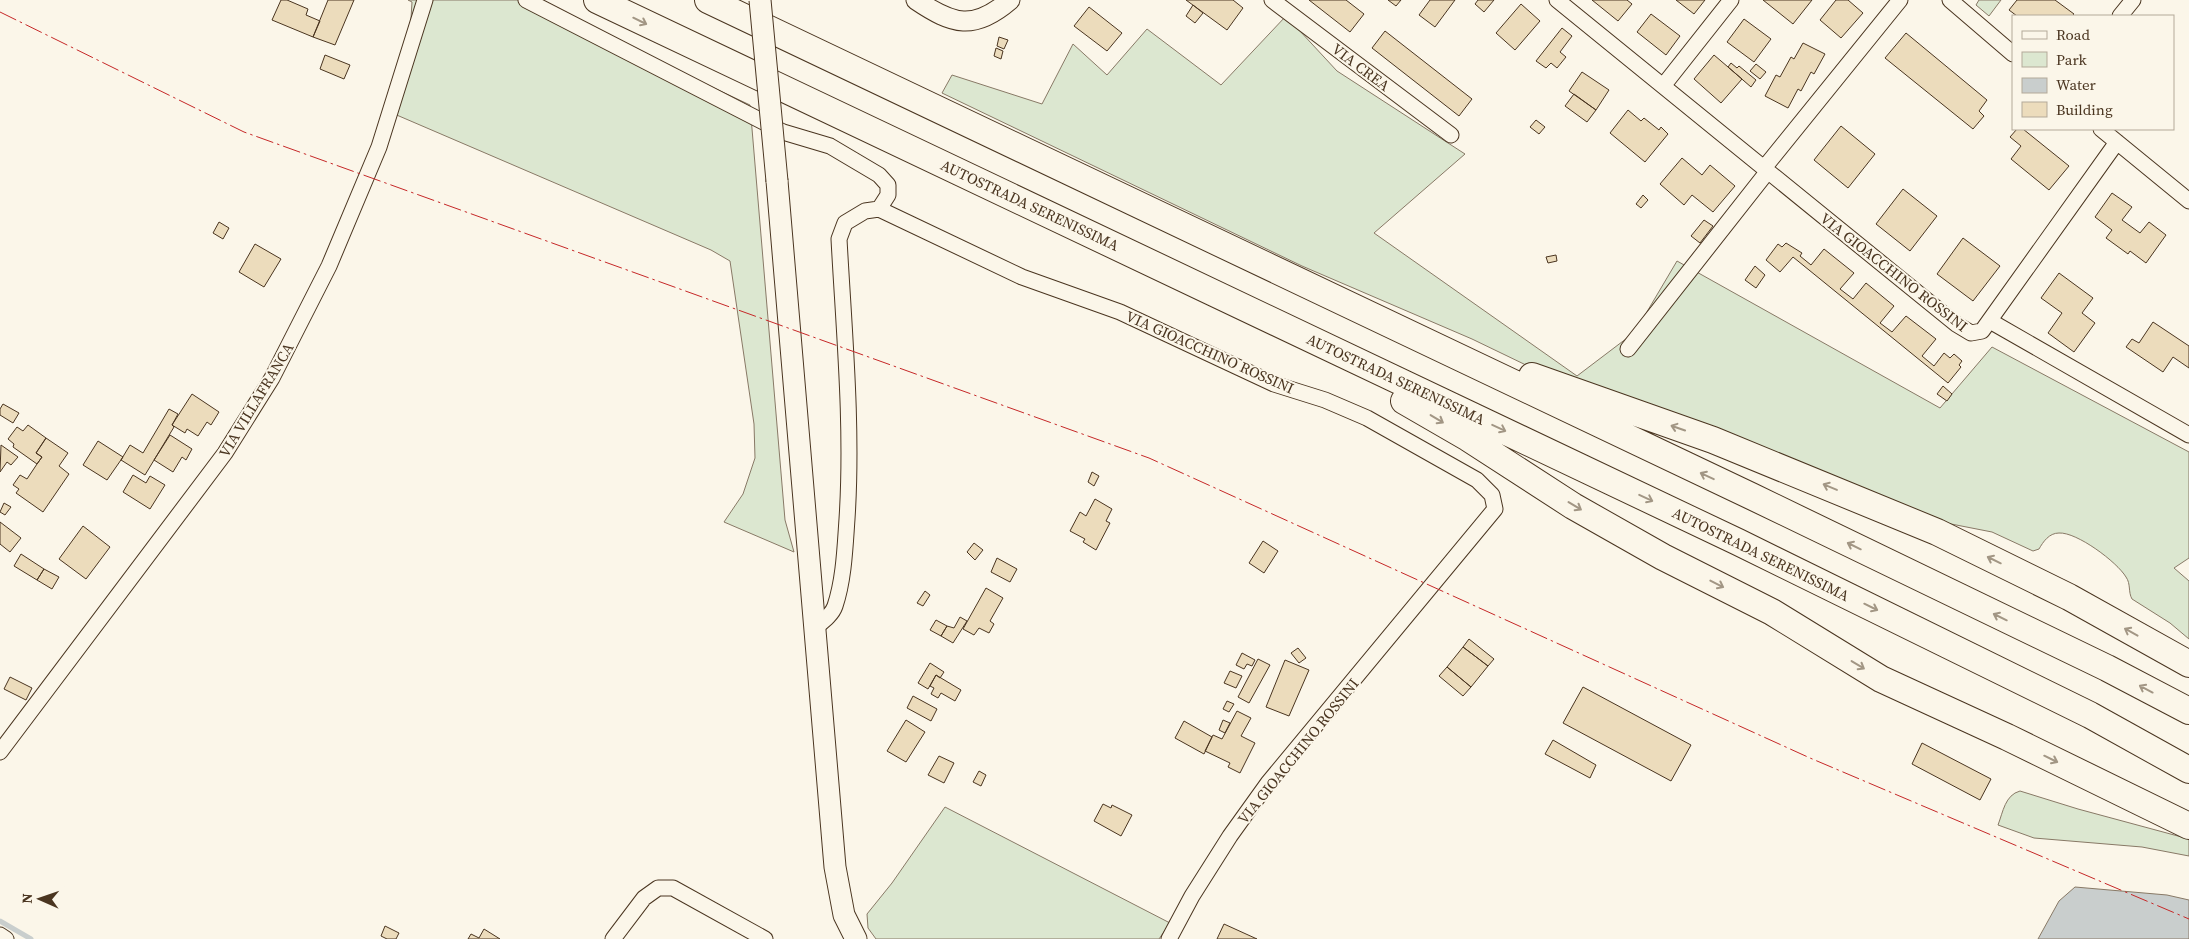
<svg xmlns="http://www.w3.org/2000/svg" width="2189" height="939" font-family="'Source Serif 4',serif">
  <style>
    .green { fill: #dce7d0; stroke: #887966 }
    .water { fill: #c9cecd; stroke: #887966 }
    .lines { fill: none; stroke-linecap: round; stroke-linejoin: round }
    .stream { stroke: #c9cecd; stroke-width: 5 }
    .building { fill: #ecdcbc; stroke: #4a3520 }
    .minor-casing { stroke: #4a3520; stroke-width: 17 }
    .tertiary-casing { stroke: #4a3520; stroke-width: 21 }
    .secondary-casing { stroke: #4a3520; stroke-width: 23 }
    .motorway-casing { stroke: #4a3520; stroke-width: 28 }
    .minor { stroke: #fbf6e9; stroke-width: 15 }
    .tertiary { stroke: #fbf6e9; stroke-width: 19 }
    .secondary { stroke: #fbf6e9; stroke-width: 21 }
    .motorway { stroke: #fbf6e9; stroke-width: 26 }
    .secondary-bridge-casing { stroke: #4a3520; stroke-width: 23; stroke-linecap: butt }
    .secondary-bridge { stroke: #fbf6e9; stroke-width: 21 }
    .power { stroke: #c62828; stroke-width: 1; stroke-dasharray: 18 4 2.5 4; stroke-linecap: butt }
    .oneway { stroke: #a29684 }
    .labels { text-anchor: middle; dominant-baseline: central; stroke-width: 4; stroke-linejoin: round; paint-order: stroke }
    .street-label { font-size: 15px; fill: #4a3520; stroke: #fbf6e9 }
  </style>
  <rect width="100%" height="100%" fill="#fbf6e9"/>
  <!-- green -->
  <path class="green" d="M408 0H527L750 105 785 520 794 552 724 522 743 494 755 458 754 424 730 261 711 250 392 113 408 68 412 2Z
    M1979 0H2001L1989 16 1976 5Z
    M1286 16 1337 71 1465 154 1374 233 1577 376 1635 332 1677 261 1940 408 1992 347 2189 452V558L2174 568 2189 581V639L2170 623 2132 599C2128 592 2131 584 2126 577 2117 562 2077 532 2059 533 2049 533 2043 542 2039 549L2033 551 1992 532 1941 522 1528 366 1472 339 1302 266 942 93 952 75 1042 104 1073 44 1107 75 1147 29 1221 85Z
    M2020 791 2078 809 2189 839V856L2142 847 2034 838 1998 825C2003 812 2005 795 2020 791Z
    M945 807 1170 923 1159 939H876L868 928 867 914 892 883Z"/>
  <!-- water -->
  <path class="water" d="M2075 887 2167 895 2189 900V939H2038L2059 901Z"/>
  <g class="lines">
    <!-- stream -->
    <path class="stream" d="M0 921 31 939"/>
  </g>
  <!-- building -->
  <path class="building" d="M281 0H287L308 9 306 15 320 21 313 37 272 20Z
    M328 0H354L335 45 313 37Z
    M1186 0H1233L1243 8 1227 30Z
    M1309 0H1346L1364 14 1350 32Z
    M1388 0H1401L1396 6Z
    M1430 0H1455L1435 27 1419 15Z
    M1478 0H1494L1484 12 1475 4Z
    M1592 0H1627L1632 4 1618 21Z
    M1676 0H1705L1694 14Z
    M1763 0H1812L1793 24Z
    M1836 0H1848L1863 13 1841 38 1820 20Z
    M2017 0H2055L2074 14 2072 16H2017L2009 10Z
    M1521 4 1540 21 1515 50 1496 33Z
    M1193 5 1203 13 1195 23 1186 16Z
    M1089 7 1122 33 1107 51 1074 26Z
    M1651 14 1680 36 1666 55 1637 32Z
    M1744 19 1771 39 1754 62 1727 42Z
    M1562 28 1572 36 1560 52 1566 57 1557 68 1551 63 1546 68 1536 61Z
    M1385 31 1472 99 1459 116 1372 48Z
    M1906 33 1987 100 1979 111 1984 116 1973 129 1885 58Z
    M999 37 1008 40 1004 49 997 46Z
    M1803 43 1825 54 1814 74 1811 72 1801 91 1798 89 1788 108 1765 96 1776 75 1780 77 1791 57 1794 59Z
    M996 48 1003 51 1001 59 994 56Z
    M325 55 350 65 344 79 320 69Z
    M1714 55 1742 79 1721 103 1694 79Z
    M1731 63 1737 68 1739 66 1756 80 1751 87 1728 67Z
    M1756 64 1766 72 1760 79 1750 71Z
    M1582 72 1609 90 1596 110 1569 91Z
    M1574 94 1596 110 1587 122 1565 106Z
    M1628 110 1641 121 1644 118 1659 130 1661 127 1668 134 1645 162 1610 133Z
    M1536 120 1545 127 1539 134 1530 127Z
    M1841 126 1875 154 1848 188 1814 160Z
    M2017 129H2023L2069 166 2049 190 2011 159 2021 146 2010 137Z
    M1682 158 1702 175 1710 165 1735 186 1713 212 1692 195 1684 205 1660 184Z
    M1903 189 1937 216 1910 251 1876 224Z
    M2112 193 2132 207 2122 220 2140 233 2149 222 2166 235 2146 263 2130 251 2128 254 2106 238 2112 230 2095 217Z
    M1643 195 1648 200 1641 208 1636 204Z
    M1704 220 1713 226 1700 243 1691 236Z
    M219 222 229 228 223 239 213 233Z
    M1963 238 2000 266 1973 301 1937 274Z
    M1786 243 1802 253 1800 256 1811 265 1824 249 1854 273 1840 289 1853 299 1866 283 1894 306 1880 323 1892 332 1906 316 1936 339 1922 356 1934 366 1944 353 1950 358 1954 354 1962 361 1959 365 1961 367 1948 383 1793 257 1780 272 1766 260 1778 244 1782 247Z
    M255 244 281 259 264 287 239 272Z
    M1556 255 1557 261 1548 263 1546 257Z
    M1755 266 1765 275 1756 288 1745 280Z
    M2059 273 2093 298 2082 313 2095 323 2074 352 2048 333 2062 313 2041 298Z
    M2153 322 2189 346V368L2173 357 2163 372 2126 347 2132 339 2139 343Z
    M1943 386 1952 394 1947 401 1937 394Z
    M192 394 219 412 211 425 207 422 198 436 187 429 185 433 172 425Z
    M3 404 19 413 13 423 0 415V409Z
    M169 409 178 414 172 425 174 427 145 475 121 460 130 445 143 453Z
    M28 425 46 438 36 453 42 457 37 464 13 447 14 444 8 439 17 427 23 431Z
    M170 435 192 449 186 460 182 457 173 472 154 460Z
    M46 438 68 453 59 466 69 474 43 512 16 493 19 489 13 485 20 475 27 479 37 464 42 457 36 453Z
    M98 441 123 457 107 480 83 465Z
    M1 445 18 457 11 465 7 462 0 472Z
    M1092 472 1099 476 1094 486 1088 482Z
    M133 475 146 483 150 476 165 485 150 509 123 492Z
    M1095 499 1112 509 1106 521 1110 523 1096 550 1083 542 1085 539 1070 531 1080 512 1086 516Z
    M4 503 11 507 5 515 0 512Z
    M0 522 21 538 10 552 0 544Z
    M83 526 110 547 86 579 59 559Z
    M1263 541 1278 551 1264 573 1249 563Z
    M974 543 983 550 975 560 967 552Z
    M21 554 44 569 37 580 14 566Z
    M997 558 1017 569 1010 582 991 572Z
    M44 569 59 577 52 589 37 580Z
    M986 588 1003 598 990 621 994 624 989 633 979 628 974 635 963 629Z
    M925 591 930 595 923 606 917 603Z
    M960 617 967 621 953 643 941 636 947 626 954 628Z
    M936 620 947 626 941 636 930 630Z
    M1469 639 1494 659 1488 666 1463 647Z
    M1463 647 1488 666 1471 687 1447 667Z
    M1298 648 1306 658 1299 663 1291 653Z
    M1242 653 1255 660 1252 666 1247 664 1244 669 1236 665Z
    M1258 659 1270 665 1249 703 1238 697Z
    M1285 660 1309 670 1289 716 1266 707Z
    M930 663 944 672 940 678 936 675 928 689 918 683Z
    M1447 667 1471 687 1463 696 1439 676Z
    M1230 671 1242 676 1236 688 1224 683Z
    M936 675 961 690 955 701 941 693 938 698 931 694 934 688 930 686Z
    M10 677 32 688 26 700 4 689Z
    M1583 687 1691 745 1671 781 1563 723Z
    M913 696 937 709 931 721 907 708Z
    M1227 701 1234 704 1229 712 1223 709Z
    M1237 711 1251 718 1241 736 1255 743 1240 773 1228 767 1230 763 1205 751 1213 735 1222 739Z
    M906 720 925 732 906 762 887 751Z
    M1223 720 1230 723 1225 733 1219 730Z
    M1184 721 1212 737 1204 754 1175 738Z
    M1553 740 1596 765 1590 778 1545 754Z
    M1922 743 1991 779 1980 800 1912 764Z
    M939 756 954 763 944 783 928 775Z
    M979 771 986 775 981 786 973 782Z
    M1103 804 1111 808 1112 805 1132 815 1121 836 1094 821Z
    M1224 924 1257 939H1217Z
    M385 926 399 933 396 939H387L381 936Z
    M484 929 500 939H468L471 934 479 938Z"/>
  <g class="lines">
    <defs>
      <path id="minor" d="M526 0 783 132 830 146 879 175 888 185V195L879 209
        M1272 0 1451 135
        M1557 0 1956 324 1971 333 1982 331 2117 142
        M1950 0 2013 54
        M2120 16 2133 0
        M1663 86 1731 0
        M2101 129 2189 201
        M1764 168 1900 0
        M1990 321 2189 435
        M1628 349 1768 171
        M815 628C822 622 832 615 835 606 844 579 845 547 847 519 853 426 844 332 839 239L845 223 865 211 879 209 1022 277 1120 312 1274 384 1325 400 1367 418 1477 480 1492 495 1495 509 1268 783 1230 836 1192 896 1169 939
        M0 752 225 453 272 378 329 266 379 147 425 0
        M0 935 6 939
        M613 939 644 898 658 888H673L765 939"/>
      <path id="tertiary" d="M916 0C953 25 974 31 1010 0"/>
      <path id="secondary" d="M777 181 835 867 844 915 856 939"/>
      <path id="motorway" d="M597 0 1738 542 2090 715 2189 770
        M708 0 1751 496 2107 668 2189 711
        M1532 376 1713 440 1937 532 2069 597 2189 664
        M1404 401 1468 438 1573 506 1663 557 1772 612 1881 679 2007 737 2189 826"/>
    </defs>
    <!-- minor casing -->
    <use href="#minor" class="minor-casing"/>
    <!-- tertiary casing -->
    <use href="#tertiary" class="tertiary-casing"/>
    <!-- secondary casing -->
    <use href="#secondary" class="secondary-casing"/>
    <!-- motorway casing -->
    <use href="#motorway" class="motorway-casing"/>
    <!-- minor -->
    <use href="#minor" class="minor"/>
    <!-- tertiary -->
    <use href="#tertiary" class="tertiary"/>
    <!-- secondary -->
    <use href="#secondary" class="secondary"/>
    <!-- motorway -->
    <use href="#motorway" class="motorway"/>
    <defs>
      <path id="secondary-bridge" d="M760 0 777 181"/>
    </defs>
    <!-- secondary-bridge casing -->
    <use href="#secondary-bridge" class="secondary-bridge-casing"/>
    <!-- secondary-bridge -->
    <use href="#secondary-bridge" class="secondary-bridge"/>
    <!-- power -->
    <path class="power" d="M0 12 244 132 1149 458 1810 758 2189 919"/>
  </g>
  <!-- one-way arrows -->
  <defs><path id="oneway-shaft" d="M-6 0H5M1.5-3L5.5 0L1.5 3" fill="none" stroke-width="1.6" stroke-linecap="round" stroke-linejoin="round" transform="scale(1.25)"/></defs>
  <g class="oneway">
    <use href="#oneway-shaft" transform="translate(640 21) rotate(26)"/>
    <use href="#oneway-shaft" transform="translate(1437 419) rotate(31)"/>
    <use href="#oneway-shaft" transform="translate(1499 428) rotate(25)"/>
    <use href="#oneway-shaft" transform="translate(1678 428) rotate(-161)"/>
    <use href="#oneway-shaft" transform="translate(1707 476) rotate(-155)"/>
    <use href="#oneway-shaft" transform="translate(1830 487) rotate(-157)"/>
    <use href="#oneway-shaft" transform="translate(1646 498) rotate(25)"/>
    <use href="#oneway-shaft" transform="translate(1575 506) rotate(31)"/>
    <use href="#oneway-shaft" transform="translate(1854 546) rotate(-154)"/>
    <use href="#oneway-shaft" transform="translate(1994 560) rotate(-154)"/>
    <use href="#oneway-shaft" transform="translate(1717 584) rotate(27)"/>
    <use href="#oneway-shaft" transform="translate(1871 607) rotate(26)"/>
    <use href="#oneway-shaft" transform="translate(2000 617) rotate(-154)"/>
    <use href="#oneway-shaft" transform="translate(2131 632) rotate(-151)"/>
    <use href="#oneway-shaft" transform="translate(1858 665) rotate(31)"/>
    <use href="#oneway-shaft" transform="translate(2146 689) rotate(-152)"/>
    <use href="#oneway-shaft" transform="translate(2051 759) rotate(26)"/>
  </g>
  <g class="labels">
    <!-- street labels -->
    <g class="street-label">
      <text transform="translate(1361 67) rotate(37)">VIA CREA</text>
      <text transform="translate(1030 205) rotate(25)">AUTOSTRADA SERENISSIMA</text>
      <text transform="translate(1894 272) rotate(38)">VIA GIOACCHINO ROSSINI</text>
      <text transform="translate(1210 352) rotate(24)">VIA GIOACCHINO ROSSINI</text>
      <text transform="translate(1396 379) rotate(25)">AUTOSTRADA SERENISSIMA</text>
      <text transform="translate(256 400) rotate(-59)">VIA VILLAFRANCA</text>
      <text transform="translate(1761 554) rotate(26)">AUTOSTRADA SERENISSIMA</text>
      <text transform="translate(1298 751) rotate(-51)">VIA GIOACCHINO ROSSINI</text>
    </g>
  </g>
  <!-- legend -->
  <rect x="2012" y="15" width="162" height="115" fill="#fbf6e9" stroke="#b4a999"/>
  <rect x="2022" y="31" width="25" height="8" fill="#fbf6e9" stroke="#b4a999"/>
  <text x="2056" y="40" font-size="15" fill="#4a3520">Road</text>
  <rect x="2022" y="52" width="25" height="15" fill="#dce7d0" stroke="#b4a999"/>
  <text x="2056" y="65" font-size="15" fill="#4a3520">Park</text>
  <rect x="2022" y="78" width="25" height="15" fill="#c9cecd" stroke="#b4a999"/>
  <text x="2056" y="90" font-size="15" fill="#4a3520">Water</text>
  <rect x="2022" y="102" width="25" height="15" fill="#ecdcbc" stroke="#b4a999"/>
  <text x="2056" y="115" font-size="15" fill="#4a3520">Building</text>
  <!-- north arrow -->
  <g transform="translate(40 899) rotate(272)" stroke="#fbf6e9" stroke-width="4" paint-order="stroke">
  <path d="M0-4L9 19L0 12L-9 19Z" fill="#4a3520"/>
  <text y="-8" font-size="14" font-weight="bold" text-anchor="middle" fill="#4a3520">N</text>
  </g>
</svg>
